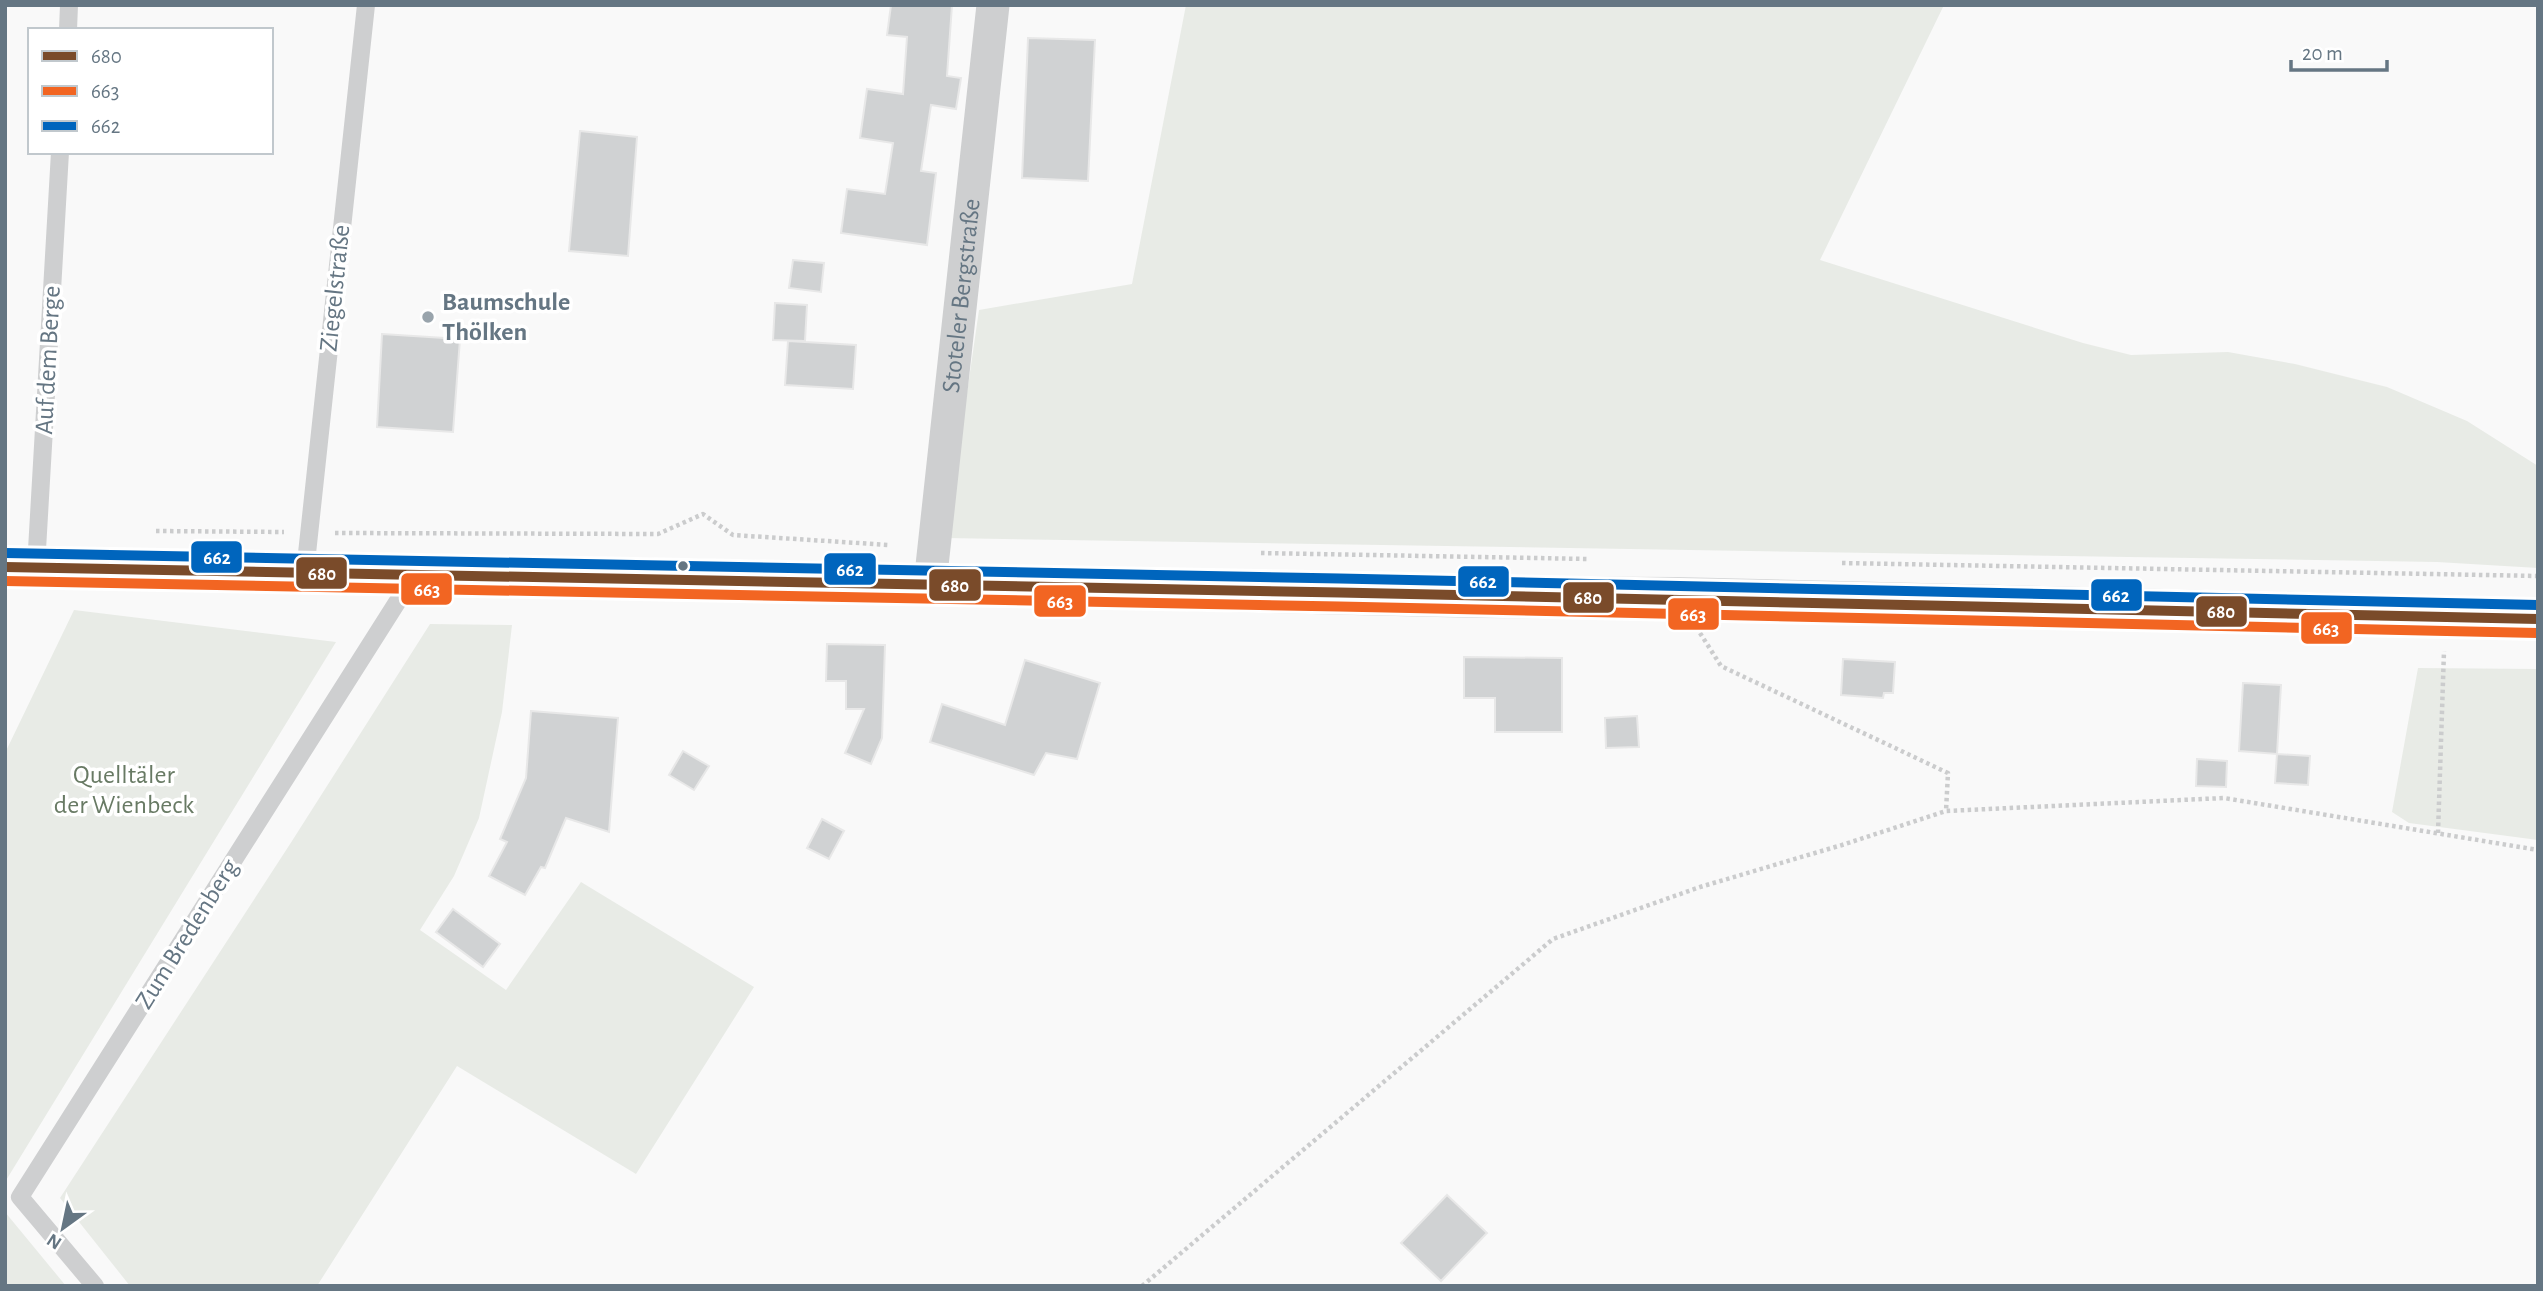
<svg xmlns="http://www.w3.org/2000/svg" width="2543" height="1291" font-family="'Alegreya Sans',sans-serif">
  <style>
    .green { fill: #e8ebe6 }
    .building { fill: #d0d2d3; stroke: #e8e8e8; stroke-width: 2 }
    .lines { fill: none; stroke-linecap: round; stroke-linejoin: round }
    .primary-casing { stroke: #d5d6d7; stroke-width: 42 }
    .path { stroke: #cbcccd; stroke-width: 4.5; stroke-dasharray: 3.5 3.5; stroke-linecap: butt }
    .lane { stroke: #cecfd0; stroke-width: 18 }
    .street { stroke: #cecfd0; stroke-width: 33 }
    .primary { stroke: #e1e2e2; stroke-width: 38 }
    .bus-1-casing { stroke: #fff; stroke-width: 16 }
    .bus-2-casing { stroke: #fff; stroke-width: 16 }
    .bus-3-casing { stroke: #fff; stroke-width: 16 }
    .bus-1 { stroke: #7a4b2a; stroke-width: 10 }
    .bus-2 { stroke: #f26522; stroke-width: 10 }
    .bus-3 { stroke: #0065bd; stroke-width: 10 }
    .poi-dot { fill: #99a4ac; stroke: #fff; stroke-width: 2.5 }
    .bus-dot { fill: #657683; stroke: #fff; stroke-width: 2.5 }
    .labels { text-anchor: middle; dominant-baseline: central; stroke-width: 7; stroke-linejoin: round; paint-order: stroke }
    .street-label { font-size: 26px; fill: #657683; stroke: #fff }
    .poi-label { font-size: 26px; font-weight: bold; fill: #657683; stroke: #fff; text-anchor: start }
    .park-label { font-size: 26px; fill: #687a64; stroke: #fff }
    .line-badge { stroke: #fff; stroke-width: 2.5 }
    .badge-label { font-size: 19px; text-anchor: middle; font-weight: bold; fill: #fff }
  </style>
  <rect width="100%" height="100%" fill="#f9f9f9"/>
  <!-- green -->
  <path class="green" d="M1186 5H1944L1820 260 2083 343 2131 355 2228 352 2295 364 2387 387 2467 421 2538 466V568L2437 562 946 538 979 310 1132 284Z
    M74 610 336 642 5 1182V753Z
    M430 624 512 625 502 712 479 818 454 876 420 930 506 990 581 882 754 987 636 1174 457 1066 317 1286H130L60 1198 292 841Z
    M2418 668 2538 669V840L2409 823 2392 812Z
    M5 1212 66 1286H5Z"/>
  <!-- building -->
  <path class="building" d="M891 5H952L947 76 961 78 956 109 931 105 921 171 936 173 927 245 841 233 847 189 885 194 893 143 860 138 867 89 903 94 907 37 887 35Z
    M1028 38 1095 40 1088 181 1022 178Z
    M580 131 637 137 628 256 569 251Z
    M793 260 824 263 821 292 789 288Z
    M775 303 807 305 805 341 773 340Z
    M382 334 460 339 453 432 377 427Z
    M788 341 856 345 853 389 785 385Z
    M827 644 885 645 882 738 871 764 845 753 864 709H846V681H826Z
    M1464 657 1562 658V732H1495V698H1464Z
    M1843 659 1895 662 1893 693H1884L1883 698 1841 695Z
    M1025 660 1100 683 1077 759 1046 753 1034 775 930 742 942 704 1005 725Z
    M2243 683 2281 685 2277 754 2239 751Z
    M531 711 618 718 609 832 566 818 545 868 541 867 525 895 489 876 507 842 500 839 526 778Z
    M1637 716 1639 747 1606 748 1605 718Z
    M683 751 709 766 694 790 669 775Z
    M2277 754 2310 756 2308 785 2275 783Z
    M2197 759 2227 761 2226 787 2196 786Z
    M822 819 844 831 829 859 807 848Z
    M453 909 500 944 483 967 436 932Z
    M1447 1195 1487 1233 1441 1281 1401 1243Z"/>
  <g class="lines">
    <defs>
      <path id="primary" d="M5 567 930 584 1479 597 1677 598 2538 619"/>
    </defs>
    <!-- primary casing -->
    <use href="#primary" class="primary-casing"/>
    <!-- path -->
    <path class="path" d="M156 531 284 532
      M335 533 658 534 703 514 733 535 889 545
      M1261 553 1589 559
      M1842 563 2538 576
      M1700 633 1721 666 1948 773 1946 811
      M2438 833 2444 651
      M1142 1286 1553 939 1700 887 1842 845 1946 811 2224 798 2538 850"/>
    <!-- lane -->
    <path class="lane" d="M68 30 69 5
      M36 567 60 152
      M305 572 366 5
      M95 1286 20 1197 415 574"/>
    <!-- street -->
    <path class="street" id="s1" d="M930 584 993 5"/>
    <!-- primary -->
    <use href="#primary" class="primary"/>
    <defs>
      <path id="bus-1" d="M5 567C849 583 1694 598 2538 619"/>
      <path id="bus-2" d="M5 581C849 597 1694 612 2538 633"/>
      <path id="bus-3" d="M5 553C849 569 1694 584 2538 605"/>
    </defs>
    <!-- bus-1 casing -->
    <use href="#bus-1" class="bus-1-casing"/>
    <!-- bus-2 casing -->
    <use href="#bus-2" class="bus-2-casing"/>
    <!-- bus-3 casing -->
    <use href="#bus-3" class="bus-3-casing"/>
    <!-- bus-1 -->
    <use href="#bus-1" class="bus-1"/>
    <!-- bus-2 -->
    <use href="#bus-2" class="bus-2"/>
    <!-- bus-3 -->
    <use href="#bus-3" class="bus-3"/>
  </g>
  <!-- markers -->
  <circle class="poi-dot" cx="428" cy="317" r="7"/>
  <circle class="bus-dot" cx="683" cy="566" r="6"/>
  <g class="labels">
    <!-- street labels -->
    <g class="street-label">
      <text transform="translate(335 288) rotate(-84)">Ziegelstraße</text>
      <text stroke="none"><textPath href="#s1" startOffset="290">Stoteler Bergstraße</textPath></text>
      <text transform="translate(48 360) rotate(-87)">Auf dem Berge</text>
      <text transform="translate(187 934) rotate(-58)">Zum Bredenberg</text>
    </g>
    <!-- poi labels -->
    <g class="poi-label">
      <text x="442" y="302">Baumschule<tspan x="442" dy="30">Thölken</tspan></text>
    </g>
    <!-- park labels -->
    <g class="park-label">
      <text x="124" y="775">Quelltäler<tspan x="124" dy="30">der Wienbeck</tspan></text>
    </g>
  </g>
  <g class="line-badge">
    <rect x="190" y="540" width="53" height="34" rx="7" fill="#0065bd"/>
    <rect x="823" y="552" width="54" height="34" rx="7" fill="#0065bd"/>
    <rect x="295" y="556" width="53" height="34" rx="7" fill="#7a4b2a"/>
    <rect x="1457" y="565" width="53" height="33" rx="7" fill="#0065bd"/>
    <rect x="928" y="568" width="54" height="34" rx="7" fill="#7a4b2a"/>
    <rect x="400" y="572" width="53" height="34" rx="7" fill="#f26522"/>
    <rect x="2090" y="578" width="53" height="34" rx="7" fill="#0065bd"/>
    <rect x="1562" y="581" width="53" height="33" rx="7" fill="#7a4b2a"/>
    <rect x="1033" y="584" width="54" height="34" rx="7" fill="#f26522"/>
    <rect x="2195" y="595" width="53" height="33" rx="7" fill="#7a4b2a"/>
    <rect x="1667" y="597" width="53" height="34" rx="7" fill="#f26522"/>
    <rect x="2300" y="611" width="53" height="34" rx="7" fill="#f26522"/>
  </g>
  <g class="badge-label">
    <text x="217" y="564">662</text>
    <text x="850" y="576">662</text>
    <text x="322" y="580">680</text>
    <text x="1483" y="588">662</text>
    <text x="955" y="592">680</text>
    <text x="427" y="596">663</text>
    <text x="2116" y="602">662</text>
    <text x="1588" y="604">680</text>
    <text x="1060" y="608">663</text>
    <text x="2221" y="618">680</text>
    <text x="1693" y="621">663</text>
    <text x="2326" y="635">663</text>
  </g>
  <!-- border -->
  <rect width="2543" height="1291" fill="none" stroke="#657683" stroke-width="14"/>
  <!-- legend -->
  <rect x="28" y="28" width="245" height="126" fill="#ffffff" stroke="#c1c8cd" stroke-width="2"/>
  <rect x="42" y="51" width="35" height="10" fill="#7a4b2a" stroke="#c1c8cd" stroke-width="2"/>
  <text x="91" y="63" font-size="21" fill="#657683">680</text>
  <rect x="42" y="86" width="35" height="10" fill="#f26522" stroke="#c1c8cd" stroke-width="2"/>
  <text x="91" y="98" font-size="21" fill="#657683">663</text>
  <rect x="42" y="121" width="35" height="10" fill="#0065bd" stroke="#c1c8cd" stroke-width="2"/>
  <text x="91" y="133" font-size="21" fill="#657683">662</text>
  <!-- north arrow -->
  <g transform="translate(63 1228) rotate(213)" stroke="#ffffff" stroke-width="5" paint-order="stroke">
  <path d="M0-5L12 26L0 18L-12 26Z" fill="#657683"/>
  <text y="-10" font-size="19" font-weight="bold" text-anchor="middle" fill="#657683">N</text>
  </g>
  <!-- scale -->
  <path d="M2291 60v10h96v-10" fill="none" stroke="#657683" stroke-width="3.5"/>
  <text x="2302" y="60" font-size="21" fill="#657683" stroke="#ffffff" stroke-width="5" paint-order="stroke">20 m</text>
</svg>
